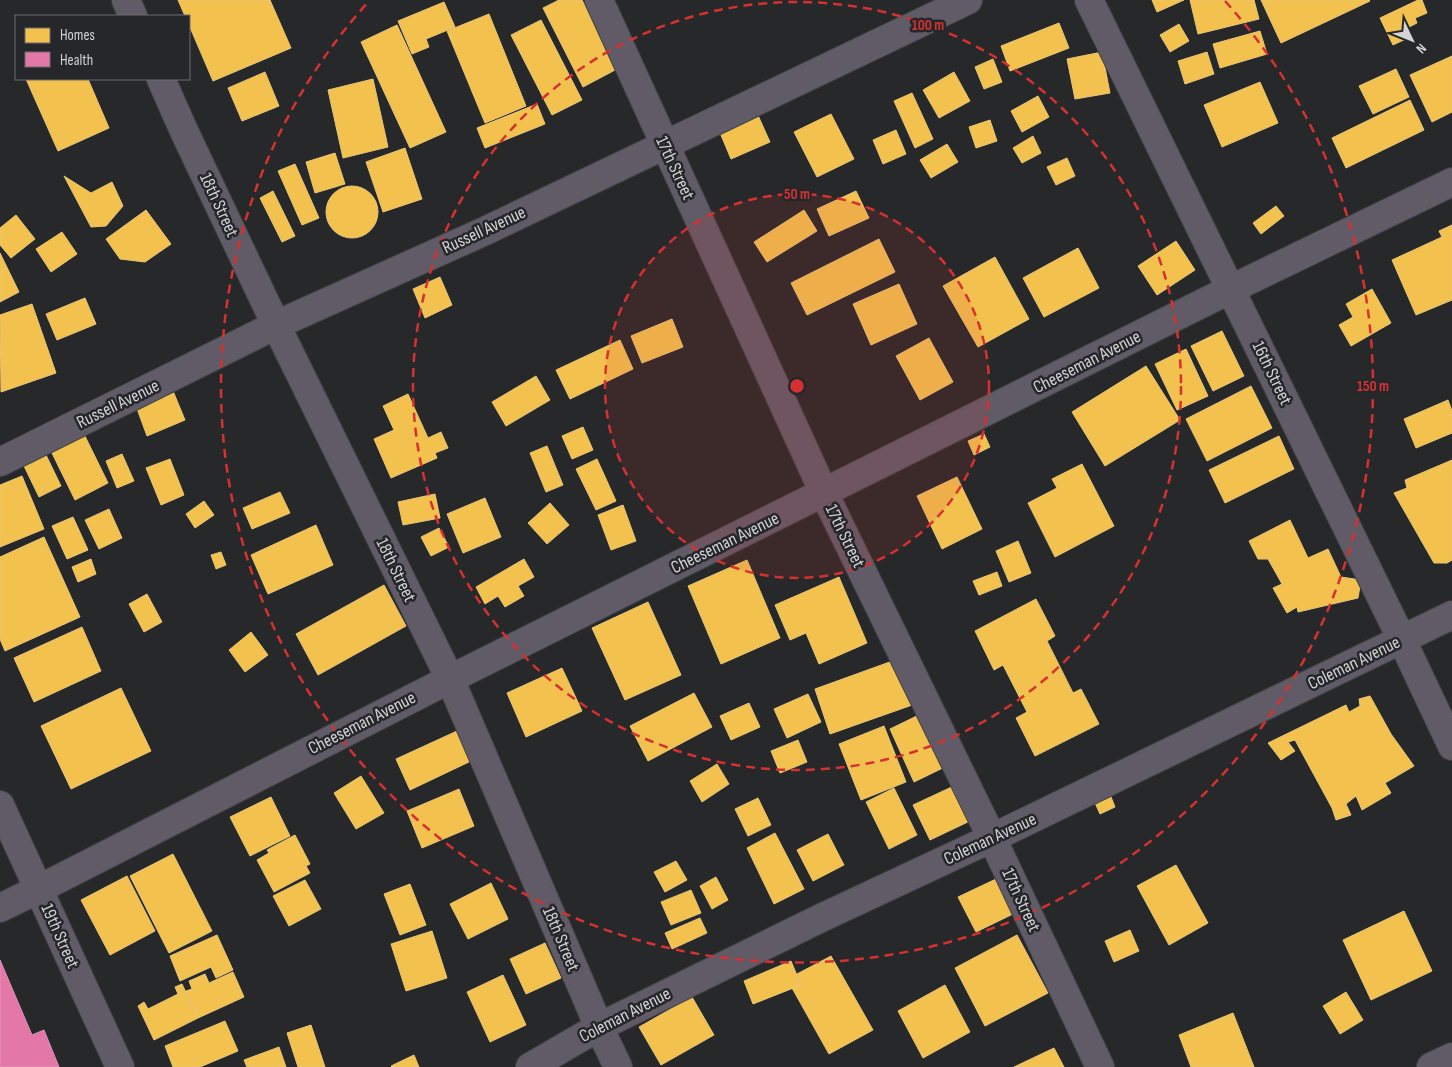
<svg xmlns="http://www.w3.org/2000/svg" width="1452" height="1067" font-family="'Sofia Sans Condensed',sans-serif">
  <style>
    .homes { fill: #f2c14e; stroke: #e9c677 }
    .health { fill: #e377a8; stroke: #de93b6 }
    .lines { fill: none; stroke-linecap: round; stroke-linejoin: round }
    .minor-casing { stroke: #434345; stroke-width: 30 }
    .minor { stroke: #605b66; stroke-width: 28 }
    .ring { fill: none; stroke: #d63131; stroke-width: 2.5; stroke-dasharray: 9 6 }
    .labels { text-anchor: middle; dominant-baseline: central; stroke-width: 5; stroke-linejoin: round; paint-order: stroke }
    .street-label { font-size: 18px; fill: #d3d3d6; stroke: #26272b }
    .centre { fill: #d63131; stroke: #26272b; stroke-width: 2.5 }
    .ring-label { font-size: 15px; text-anchor: middle; font-weight: bold; fill: #d63131; stroke: #26272b; stroke-width: 5; stroke-linejoin: round; paint-order: stroke }
  </style>
  <rect width="100%" height="100%" fill="#27282a"/>
  <!-- homes -->
  <path class="homes" d="M178 0H270L291 48 213 81 189 25V16H185Z
    M559 0H582L617 69 583 87 543 8Z
    M1152 0H1184L1157 12Z
    M1190 0H1254L1259 19 1198 34Z
    M1261 0H1369L1370 1 1281 43Z
    M1418 0H1422L1427 13 1415 18 1417 23 1403 30 1408 38 1393 45 1380 18Z
    M444 2 455 27 426 39 429 47 412 54 398 21Z
    M489 14 526 106 485 123 447 31Z
    M541 20 582 100 552 115 511 35Z
    M1059 23 1069 48 1010 71 1001 46Z
    M1179 24 1189 41 1170 52 1160 35Z
    M397 25 446 132 410 148 361 42Z
    M1260 31 1267 54 1220 68 1213 44Z
    M1102 52 1110 93 1075 99 1067 59Z
    M1207 52 1214 74 1185 84 1178 61Z
    M1452 56V112L1432 122 1410 75Z
    M993 59 1002 82 984 89 975 67Z
    M1396 69 1409 97 1373 114 1359 86Z
    M265 72 279 106 242 121 228 88Z
    M954 72 970 101 939 118 923 90Z
    M26 79H88L109 128 58 151Z
    M373 79 388 147 343 158 328 90Z
    M1260 82 1278 123 1222 147 1204 105Z
    M912 93 933 139 915 148 894 101Z
    M1038 96 1049 117 1022 132 1011 111Z
    M1410 100 1424 130 1346 168 1332 138Z
    M537 104 545 124 485 148 477 128Z
    M756 111 770 142 731 159 718 128Z
    M831 114 854 159 817 177 794 132Z
    M990 120 997 141 976 148 969 127Z
    M896 130 906 154 883 164 873 140Z
    M1033 136 1041 153 1022 163 1013 148Z
    M947 144 958 162 931 178 920 160Z
    M405 148 422 199 383 212 366 162Z
    M335 153 345 184 315 193 306 162Z
    M1067 158 1075 176 1056 185 1047 167Z
    M295 164 319 218 302 225 278 171Z
    M64 176 91 193 112 182 123 206 106 226 91 227Z
    M326 212a26 26 0 1 1 52 0a26 26 0 1 1-52 0Z
    M273 191 295 236 282 242 260 198Z
    M856 191 869 218 829 236 817 209Z
    M1276 206 1284 216 1261 234 1253 223Z
    M146 210 171 244 145 262 120 259 106 239Z
    M804 210 817 231 767 262 754 242Z
    M16 215 35 239 11 258 0 245V228Z
    M1452 225V300L1416 315 1392 260 1442 237 1439 231Z
    M62 232 77 254 51 272 36 249Z
    M879 239 895 272 807 315 791 283Z
    M1176 241 1195 270 1157 295 1138 266Z
    M1078 248 1099 288 1044 317 1023 278Z
    M0 253 19 292 0 302Z
    M995 257 1029 319 978 347 943 286Z
    M440 277 452 305 425 318 413 289Z
    M899 284 917 324 871 345 853 304Z
    M1372 289 1391 323 1351 346 1339 325 1353 317 1346 304Z
    M85 298 96 324 57 340 46 314Z
    M32 304 56 373 1 392 0 315Z
    M672 319 683 347 642 363 631 336Z
    M1222 331 1244 376 1213 391 1191 346Z
    M929 338 953 382 920 400 896 356Z
    M620 340 633 369 570 399 556 370Z
    M1186 349 1208 396 1177 410 1155 364Z
    M1146 366 1180 420 1105 466 1072 412Z
    M536 376 550 400 506 426 492 402Z
    M1251 386 1272 428 1207 461 1186 419Z
    M173 391 185 420 147 436 136 406Z
    M408 394 428 438 441 432 448 448 435 453 437 458 391 478 374 439 394 430 383 406Z
    M1448 400 1452 411V433L1416 448 1404 419Z
    M583 427 593 450 572 459 562 436Z
    M83 432 108 483 75 500 50 449Z
    M984 434 990 447 974 455 968 441Z
    M1279 436 1294 469 1225 503 1209 470Z
    M547 446 563 485 546 492 530 453Z
    M122 454 134 481 117 488 106 461Z
    M46 455 61 486 39 497 24 466Z
    M170 459 184 495 161 505 146 468Z
    M597 459 616 501 596 510 576 469Z
    M1452 460V560L1447 563H1434L1394 493 1407 488 1405 480Z
    M1082 464 1114 526 1055 557 1028 503 1057 488 1052 479Z
    M22 476 44 529 0 547V485Z
    M957 477 982 529 942 549 917 496Z
    M280 492 290 513 252 529 243 508Z
    M435 494 440 518 403 525 398 502Z
    M485 498 501 537 463 553 447 514Z
    M204 501 214 515 195 528 186 514Z
    M550 503 569 525 547 544 528 523Z
    M623 505 636 541 611 550 598 515Z
    M109 509 122 538 99 549 85 520Z
    M73 517 88 550 67 559 52 526Z
    M1290 520 1308 558 1328 549 1341 577 1361 580 1358 598 1298 612 1297 607 1287 613 1273 588 1282 584 1268 559H1258L1249 541Z
    M316 525 333 565 268 594 251 555Z
    M439 528 449 547 431 556 421 537Z
    M44 537 80 617 5 651 0 639V557Z
    M1018 541 1031 573 1009 582 996 551Z
    M221 552 226 565 216 569 211 555Z
    M91 559 96 574 78 582 72 567Z
    M524 559 534 577 518 586 524 596 505 607 498 596 485 604 476 587Z
    M747 560 780 638 721 664 688 586Z
    M997 572 1002 586 979 595 973 581Z
    M839 577 867 643 819 664 806 633 790 640 775 605Z
    M384 585 406 626 318 675 296 634Z
    M147 594 162 622 144 632 129 604Z
    M1036 599 1055 636 1047 641 1073 693 1081 689 1099 724 1035 756 1016 718 1027 712 1003 665 994 670 975 631Z
    M648 602 681 675 625 700 592 628Z
    M82 627 101 671 34 702 14 658Z
    M251 632 268 655 245 672 229 650Z
    M898 659 915 704 830 734 815 689Z
    M562 668 582 711 526 737 507 693Z
    M121 688 151 751 71 789 41 726Z
    M694 693 712 727 648 761 630 726Z
    M808 694 821 722 787 738 774 709Z
    M1370 696 1391 734 1414 766 1385 783 1391 793 1362 810 1356 796 1346 804 1351 815 1336 820 1332 808 1295 740 1288 742 1295 751 1281 760 1268 743 1346 705 1349 712 1360 706 1359 699Z
    M749 703 760 727 731 740 720 716Z
    M925 712 949 765 914 782 890 729Z
    M884 726 906 782 861 800 839 744Z
    M457 731 471 761 410 790 396 759Z
    M798 740 807 762 780 773 771 751Z
    M717 764 729 784 702 802 690 781Z
    M361 776 384 813 356 829 334 793Z
    M956 785 972 820 930 840 913 805Z
    M1107 787 1115 807 1100 814 1091 794Z
    M894 788 917 835 889 849 866 802Z
    M459 789 474 826 422 848 407 811Z
    M271 797 290 836 250 856 230 817Z
    M758 798 771 825 748 836 735 809Z
    M775 833 804 889 774 904 747 848Z
    M828 834 844 865 813 881 797 850Z
    M295 835 310 864 306 866 310 873 274 892 257 860 269 853 267 850Z
    M173 854 212 931 169 953 130 876Z
    M676 861 687 880 665 892 654 872Z
    M1176 865 1208 923 1169 945 1137 886Z
    M127 876 155 931 110 955 81 900Z
    M716 877 728 900 712 909 700 886Z
    M996 879 1013 914 976 932 958 897Z
    M305 880 321 909 289 926 273 896Z
    M491 883 508 919 468 939 450 904Z
    M410 884 426 925 400 935 384 894Z
    M691 890 701 913 671 925 661 902Z
    M1404 911 1432 971 1371 1000 1343 940Z
    M700 918 707 933 672 949 665 933Z
    M1130 930 1139 951 1114 962 1105 941Z
    M432 931 447 978 406 991 391 944Z
    M217 935 233 970 216 978 211 967 180 981 170 956Z
    M1017 935 1048 993 985 1026 955 968Z
    M545 943 561 978 526 994 510 959Z
    M831 956 873 1030 829 1054 792 988 801 985 797 974Z
    M791 961 801 985 753 1004 744 981Z
    M233 972 244 997 198 1018 186 991 192 989 189 981 205 974 209 983Z
    M503 975 526 1025 490 1042 467 992Z
    M182 984 198 1018 154 1040 138 1006 144 1002 148 1009 178 994 175 987Z
    M945 985 970 1032 923 1058 898 1011Z
    M1346 992 1363 1020 1340 1034 1323 1006Z
    M692 997 714 1035 661 1065 639 1027Z
    M1233 1013 1254 1067H1191L1179 1035Z
    M225 1021 238 1051 200 1067H173L165 1046Z
    M311 1025 325 1067H298L287 1033Z
    M279 1047 286 1067H247L244 1060Z
    M1054 1048 1064 1067H1014Z
    M414 1055 419 1067H392L391 1066Z"/>
  <!-- health -->
  <path class="health" d="M0 960 32 1035 44 1030 59 1067H0Z"/>
  <g class="lines">
    <defs>
      <path id="minor" d="M126 0 133 16
        M599 0 824 493 992 838 1100 1067
        M1089 0 1402 640 1452 746
        M161 79 184 131 276 325 450 679 599 1027 618 1067
        M0 462 276 325 485 231 968 0
        M0 805 120 1067
        M0 908 39 889 450 679 1231 289 1452 182
        M530 1067 599 1027 821 918 992 838 1452 615
        M1431 1067 1452 1057"/>
    </defs>
    <!-- minor casing -->
    <use href="#minor" class="minor-casing"/>
    <!-- minor -->
    <use href="#minor" class="minor"/>
  </g>
  <!-- distance rings -->
  <circle cx="797" cy="386" r="192" fill="#d63131" fill-opacity=".12"/>
  <g class="ring">
    <circle cx="797" cy="386" r="192"/>
    <circle cx="797" cy="386" r="384"/>
    <path d="M1225 1A576 576 0 1 1 369 1"/>
  </g>
  <g class="labels">
    <!-- street labels -->
    <g class="street-label">
      <text transform="translate(675 168) rotate(65)">17th Street</text>
      <text transform="translate(219 205) rotate(65)">18th Street</text>
      <text transform="translate(484 230) rotate(-25)">Russell Avenue</text>
      <text transform="translate(1087 362) rotate(-27)">Cheeseman Avenue</text>
      <text transform="translate(1272 373) rotate(64)">16th Street</text>
      <text transform="translate(118 404) rotate(-26)">Russell Avenue</text>
      <text transform="translate(845 536) rotate(64)">17th Street</text>
      <text transform="translate(725 543) rotate(-26)">Cheeseman Avenue</text>
      <text transform="translate(396 570) rotate(64)">18th Street</text>
      <text transform="translate(1354 663) rotate(-26)">Coleman Avenue</text>
      <text transform="translate(362 723) rotate(-27)">Cheeseman Avenue</text>
      <text transform="translate(990 839) rotate(-25)">Coleman Avenue</text>
      <text transform="translate(1021 900) rotate(65)">17th Street</text>
      <text transform="translate(60 936) rotate(66)">19th Street</text>
      <text transform="translate(561 939) rotate(67)">18th Street</text>
      <text transform="translate(625 1015) rotate(-27)">Coleman Avenue</text>
    </g>
  </g>
  <circle cx="797" cy="386" r="8" class="centre"/>
  <g class="ring-label">
    <text x="928" y="30">100 m</text>
    <text x="797" y="199">50 m</text>
    <text x="1373" y="391">150 m</text>
  </g>
  <!-- legend -->
  <rect x="15" y="15" width="175" height="65" fill="#26272b" stroke="#6b6c6f"/>
  <rect x="25" y="28" width="25" height="15" fill="#f2c14e" stroke="#6b6c6f"/>
  <text x="60" y="40" font-size="15" fill="#d3d3d6">Homes</text>
  <rect x="25" y="52" width="25" height="15" fill="#e377a8" stroke="#6b6c6f"/>
  <text x="60" y="65" font-size="15" fill="#d3d3d6">Health</text>
  <!-- north arrow -->
  <g transform="translate(1412 40) rotate(133)" stroke="#26272b" stroke-width="4" paint-order="stroke">
  <path d="M0-4L9 19L0 12L-9 19Z" fill="#d3d3d6"/>
  <text y="-8" font-size="14" font-weight="bold" text-anchor="middle" fill="#d3d3d6">N</text>
  </g>
</svg>
